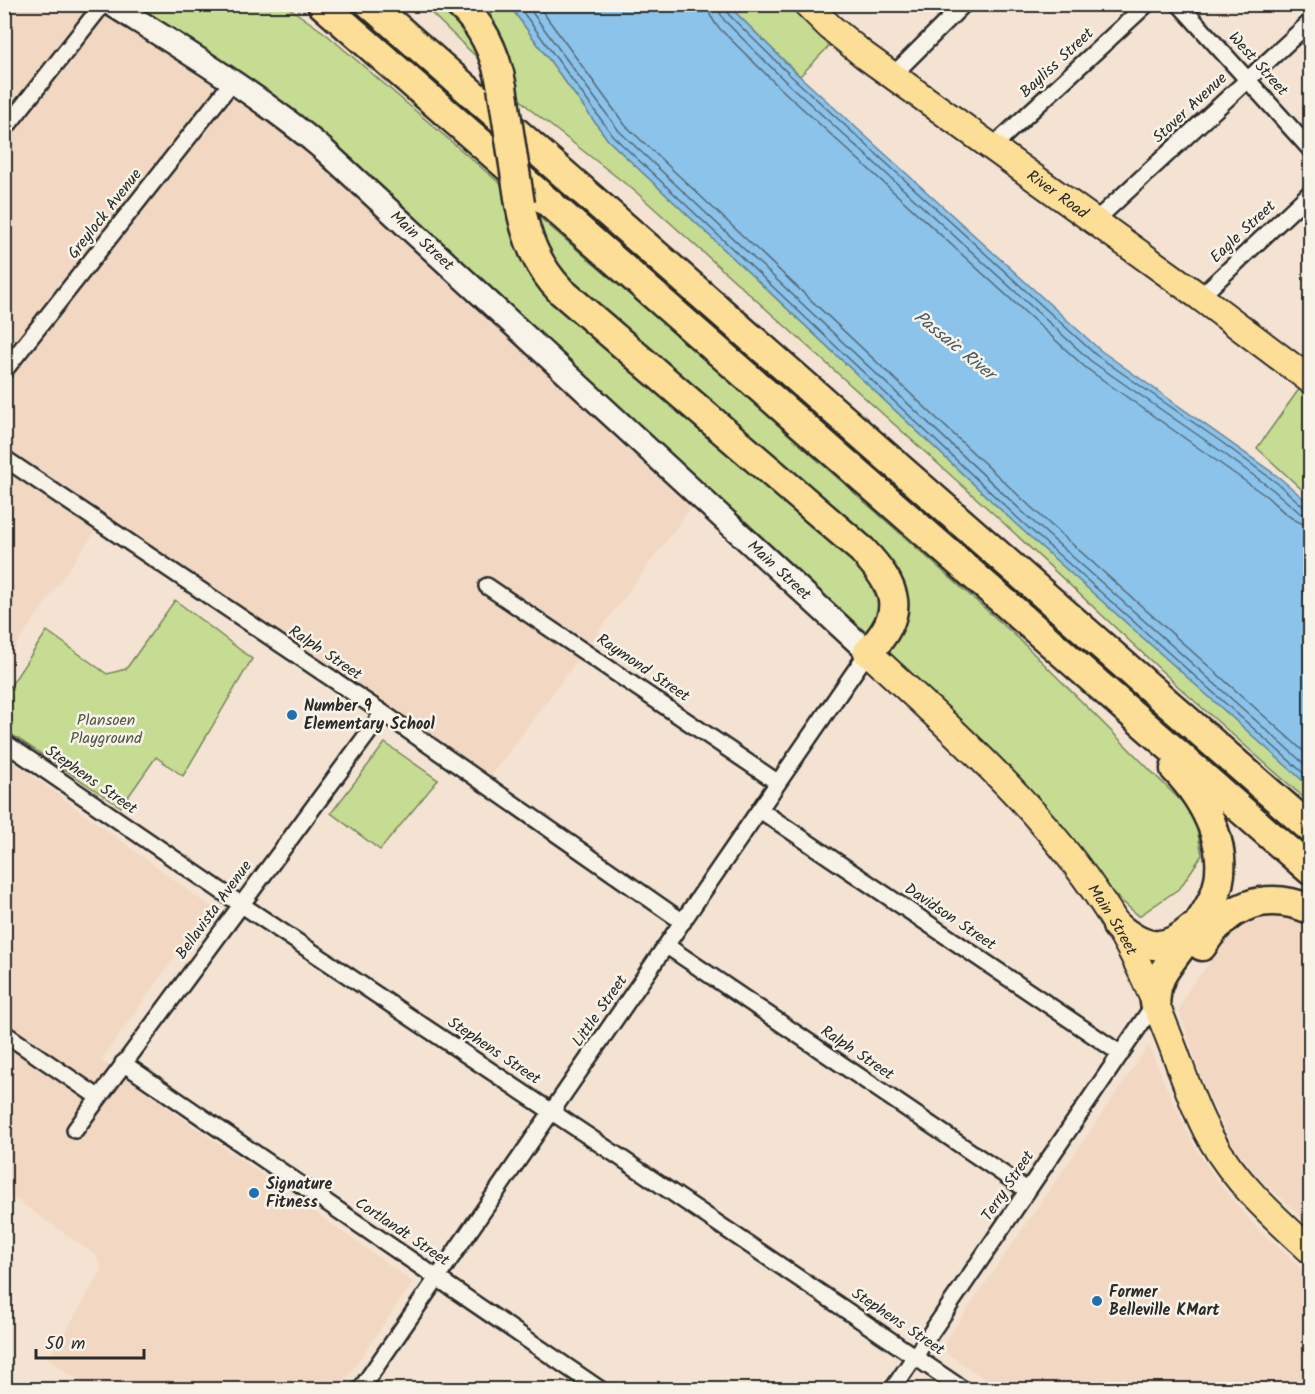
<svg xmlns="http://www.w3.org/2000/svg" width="1315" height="1394" font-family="Kalam,sans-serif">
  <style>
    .built { fill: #f2d8c2 }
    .green { fill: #c5dc92; stroke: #78845e; stroke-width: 1.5 }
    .water { fill: #8cc3ea; stroke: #65869e; stroke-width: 1.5 }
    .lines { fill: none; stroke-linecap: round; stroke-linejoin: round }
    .shore { stroke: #526877; stroke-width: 1.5 }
    .street-casing { stroke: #2b2b2b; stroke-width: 20 }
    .secondary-casing { stroke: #2b2b2b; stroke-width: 27 }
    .primary-casing { stroke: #2b2b2b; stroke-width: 30 }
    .highway-casing { stroke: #2b2b2b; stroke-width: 33 }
    .street { stroke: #f7f3e8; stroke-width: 15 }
    .secondary { stroke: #f7f3e8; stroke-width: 22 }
    .primary { stroke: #fdde96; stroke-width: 26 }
    .highway { stroke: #fdde96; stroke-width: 28 }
    .highway-bridge-casing { stroke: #2b2b2b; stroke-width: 33; stroke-linecap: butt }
    .highway-bridge { stroke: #fdde96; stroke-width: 28 }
    .poi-dot { fill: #1f6fb2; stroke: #f7f3e8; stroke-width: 2 }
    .labels { text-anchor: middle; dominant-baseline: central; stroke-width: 5; stroke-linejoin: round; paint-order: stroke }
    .street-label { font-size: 16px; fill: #2b2b2b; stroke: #f7f3e8 }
    .poi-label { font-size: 16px; font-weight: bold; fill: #2b2b2b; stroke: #f7f3e8; text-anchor: start }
    .park-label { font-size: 16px; fill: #525745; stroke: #f7f3e8 }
    .water-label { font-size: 18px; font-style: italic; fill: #485964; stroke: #f7f3e8 }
  </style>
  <rect width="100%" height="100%" fill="#f4e3d2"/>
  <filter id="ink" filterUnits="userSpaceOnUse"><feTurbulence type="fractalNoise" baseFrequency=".0167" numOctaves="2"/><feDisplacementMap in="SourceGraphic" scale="12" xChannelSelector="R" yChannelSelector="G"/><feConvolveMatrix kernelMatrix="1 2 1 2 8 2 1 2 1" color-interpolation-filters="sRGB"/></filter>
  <g filter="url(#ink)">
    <!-- built -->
    <path class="built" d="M5 5H119L305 124 702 493 485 784 101 523 5 661Z
      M4 755 211 907 101 1060 413 1282 339 1389H91L47 1358 62 1338 102 1269 95 1255 5 1192Z
      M1285 916 1310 926V1224L1258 1177 1232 1143 1206 1091 1179 1010 1188 990 1232 933 1258 917Z
      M1149 1045 1174 1105 1194 1145 1217 1181 1254 1225 1310 1277V1389H1000L940 1349Z"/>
    <!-- green -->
    <path class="green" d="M119 5H285L326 34 681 339 1017 637 1198 818H1195L1202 855 1180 888 1139 916 1094 877 305 124Z
      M423 5H509L608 140 1018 526 1310 787V803L1182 690 995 515 636 192 532 111Z
      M730 5H807L840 35 800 76 734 11Z
      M1307 378 1310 380V497L1257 448Z
      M175 600 252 659 183 776 156 757 121 807 5 730V694L47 631 107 674 126 669Z
      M385 743 438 780 380 850 331 813Z"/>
    <!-- water -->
    <path class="water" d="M509 5H730L734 11 794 71 1100 350 1280 478 1310 504V787L1018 526 608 140Z"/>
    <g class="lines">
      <!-- shore -->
      <path class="shore" d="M517 4 613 136 1022 522 1310 779
        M526 4 619 131 1027 516 1310 769
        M537 4 625 125 1033 509 1310 757
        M709 4 710 15 717 26 779 87 1086 368 1266 496C1279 507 1293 524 1310 525
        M718 4 719 11 724 20 785 81 1091 361 1215 447 1272 489 1300 513 1310 516
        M725 4 729 15 790 75 1096 355 1220 441 1277 483 1304 507 1310 508"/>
      <defs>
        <path id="street" d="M1179 4 1310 149
          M893 75 964 4
          M4 130 103 4
          M991 148 1147 4
          M1095 221 1310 22
          M1200 297 1310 193
          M4 371 233 81
          M4 458 383 713 683 922
          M487 586 777 782
          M4 742 227 895 621 1158 964 1390
          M760 810 1121 1054
          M667 946 1027 1190
          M4 1033 98 1097
          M123 1063 601 1390
          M75 1130 383 713
          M360 1390 868 652
          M892 1390 1155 1003"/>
        <g id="secondary">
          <path id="s1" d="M111 4C184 50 258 94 324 150L868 652"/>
        </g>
        <g id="primary">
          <path id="s2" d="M807 4 830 27 864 55 1200 297 1310 380"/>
          <path id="s3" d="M868 652C962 740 1051 815 1118 927 1142 967 1159 1011 1176 1055 1186 1083 1196 1112 1211 1139 1236 1183 1273 1216 1310 1250"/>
        </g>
        <path id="highway" d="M322 4 1310 870
          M370 4 1310 828
          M459 4C484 26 496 55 502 87
          M520 204C526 238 537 266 561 291L862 550C898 588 907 613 868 652
          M1117 926C1144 949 1164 953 1191 929
          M1202 946C1227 906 1264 890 1310 909
          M1155 1003 1157 987 1161 976C1177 949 1200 927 1213 899 1234 854 1206 801 1175 769"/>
      </defs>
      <!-- street casing -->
      <use href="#street" class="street-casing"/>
      <!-- secondary casing -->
      <use href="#secondary" class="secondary-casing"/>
      <!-- primary casing -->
      <use href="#primary" class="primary-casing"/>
      <!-- highway casing -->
      <use href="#highway" class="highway-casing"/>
      <!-- street -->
      <use href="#street" class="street"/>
      <!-- secondary -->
      <use href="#secondary" class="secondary"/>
      <!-- primary -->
      <use href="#primary" class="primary"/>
      <!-- highway -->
      <use href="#highway" class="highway"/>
      <defs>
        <path id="highway-bridge" d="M502 87 520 204"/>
      </defs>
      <!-- highway-bridge casing -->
      <use href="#highway-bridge" class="highway-bridge-casing"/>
      <!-- highway-bridge -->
      <use href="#highway-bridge" class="highway-bridge"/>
    </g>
  </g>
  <!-- markers -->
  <g class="poi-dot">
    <circle cx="292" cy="715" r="6"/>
    <circle cx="254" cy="1193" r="6"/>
    <circle cx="1097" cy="1301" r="6"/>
  </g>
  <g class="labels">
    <!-- street labels -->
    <g class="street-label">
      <text transform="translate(1057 63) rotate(-43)">Bayliss Street</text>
      <text transform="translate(1258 64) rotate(48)">West Street</text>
      <text transform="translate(1190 108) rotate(-43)">Stover Avenue</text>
      <text stroke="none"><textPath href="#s2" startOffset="315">River Road</textPath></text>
      <text transform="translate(105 214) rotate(-52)">Greylock Avenue</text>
      <text transform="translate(1243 232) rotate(-43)">Eagle Street</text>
      <text stroke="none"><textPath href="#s1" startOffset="392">Main Street</textPath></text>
      <text stroke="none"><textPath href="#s1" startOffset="878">Main Street</textPath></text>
      <text transform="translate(325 653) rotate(34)">Ralph Street</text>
      <text transform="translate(643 668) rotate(34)">Raymond Street</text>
      <text transform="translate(91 780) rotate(35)">Stephens Street</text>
      <text transform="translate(214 910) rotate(-54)">Bellavista Avenue</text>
      <text transform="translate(950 917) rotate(34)">Davidson Street</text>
      <text stroke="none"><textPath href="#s3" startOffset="364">Main Street</textPath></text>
      <text transform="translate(600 1011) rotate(-55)">Little Street</text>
      <text transform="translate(494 1051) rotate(34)">Stephens Street</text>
      <text transform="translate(857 1053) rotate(34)">Ralph Street</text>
      <text transform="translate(1008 1186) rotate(-56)">Terry Street</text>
      <text transform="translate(402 1232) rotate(34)">Cortlandt Street</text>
      <text transform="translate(898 1322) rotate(34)">Stephens Street</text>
    </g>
    <!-- poi labels -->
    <g class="poi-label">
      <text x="304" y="706">Number 9<tspan x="304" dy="18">Elementary School</tspan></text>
      <text x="266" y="1184">Signature<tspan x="266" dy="18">Fitness</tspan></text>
      <text x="1109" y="1292">Former<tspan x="1109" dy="18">Belleville KMart</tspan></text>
    </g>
    <!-- park labels -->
    <g class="park-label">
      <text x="106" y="720">Plansoen<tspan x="106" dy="18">Playground</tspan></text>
    </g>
    <!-- water labels -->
    <g class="water-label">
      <text transform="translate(954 346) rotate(39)">Passaic River</text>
    </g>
  </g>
  <!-- margin -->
  <rect width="1315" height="1394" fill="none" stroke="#f7f3e8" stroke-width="24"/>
  <rect x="12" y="12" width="1291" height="1370" fill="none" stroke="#2b2b2b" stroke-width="2" filter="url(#ink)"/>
  <!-- scale -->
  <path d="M36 1349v9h108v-9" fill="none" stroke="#2b2b2b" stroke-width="3"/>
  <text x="45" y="1349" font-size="18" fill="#2b2b2b" stroke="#f7f3e8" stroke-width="4.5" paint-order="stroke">50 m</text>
</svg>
